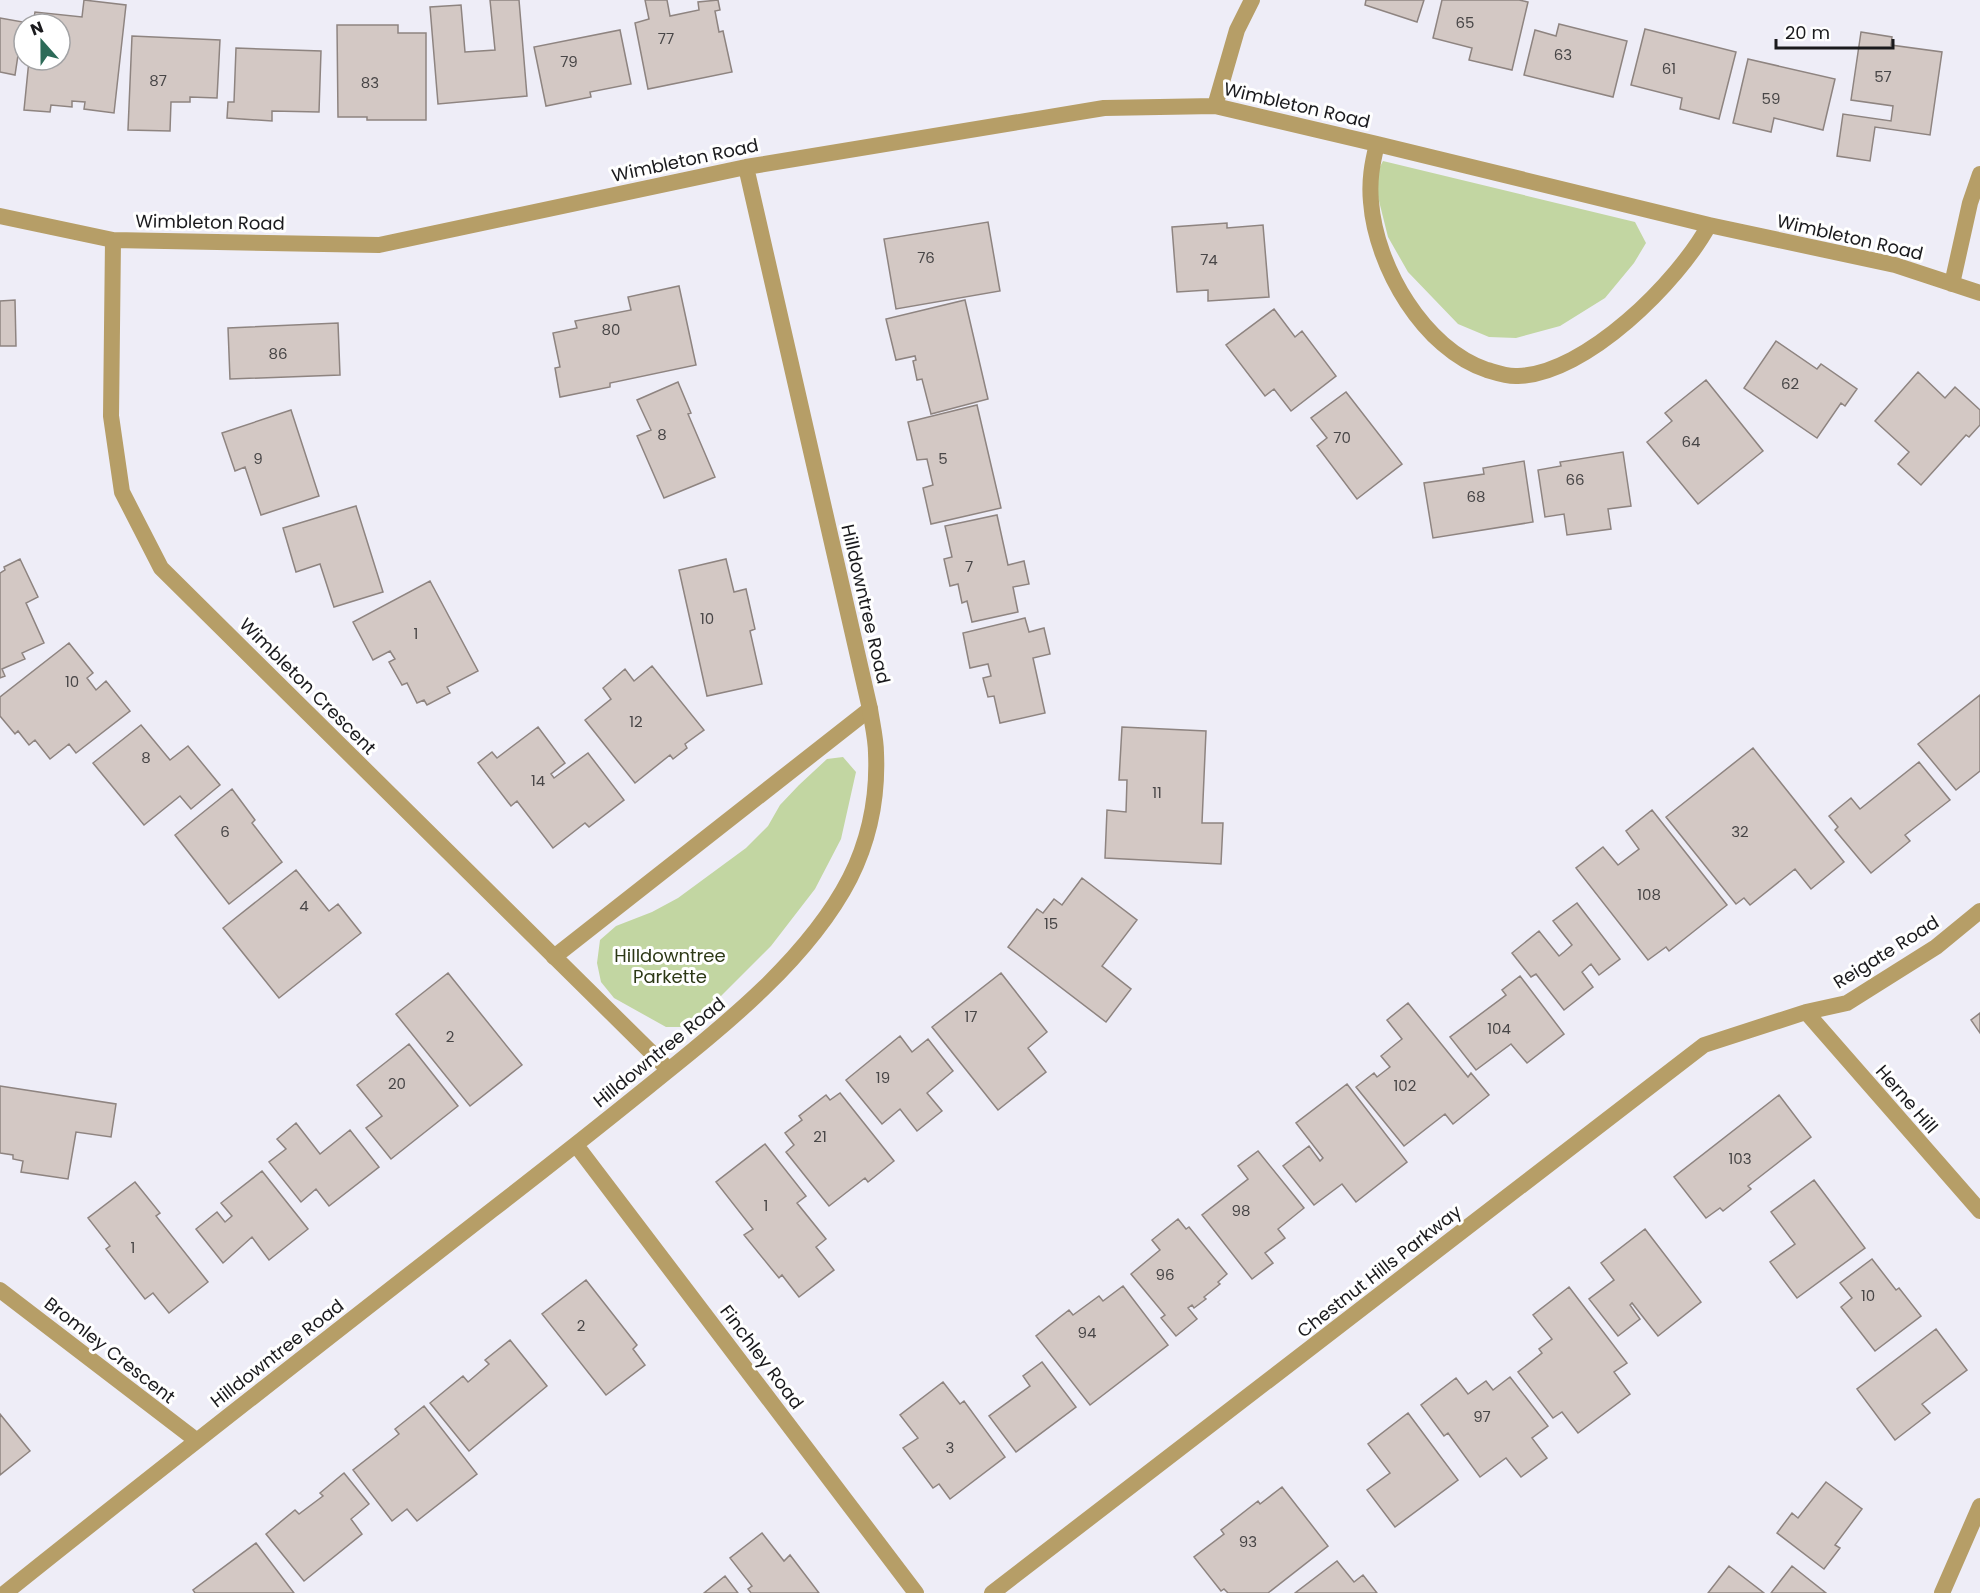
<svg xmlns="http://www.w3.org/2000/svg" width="1980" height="1593" font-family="Poppins,sans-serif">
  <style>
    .green { fill: #c2d6a2 }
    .building { fill: #d3c8c4; stroke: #8e8480; stroke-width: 1.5 }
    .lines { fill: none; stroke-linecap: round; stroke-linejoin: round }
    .service { stroke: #b69e67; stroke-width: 16 }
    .minor { stroke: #b69e67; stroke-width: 16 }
    .labels { text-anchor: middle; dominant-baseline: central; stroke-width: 6; stroke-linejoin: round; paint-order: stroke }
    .number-label { font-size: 15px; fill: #484647 }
    .street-label { font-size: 18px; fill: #1a1a1d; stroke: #fff }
    .park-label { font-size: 18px; fill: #2d3916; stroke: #fff }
  </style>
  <rect width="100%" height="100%" fill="#eeedf7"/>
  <!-- green -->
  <path class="green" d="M1383 161 1635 222 1646 243 1634 263 1605 298 1560 326 1516 338 1489 337 1458 324 1408 272 1388 237 1377 193 1375 176Z
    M843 757 856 772 841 839 815 889 771 946 696 1021 680 1027H666L614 998 601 982 597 963 600 940 616 926 652 912 678 898 746 848 768 826 780 805 799 785 827 759Z"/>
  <!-- building -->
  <path class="building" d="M84 0 126 5 114 113 84 109 85 102 72 101V107L51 105 50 112 24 110 29 60H60V24H33L35 12 82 17Z
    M490 0H519L527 96 438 104 430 7 461 5 465 52 495 50Z
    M645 0H667L670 16 699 10 698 2 718 0 720 10 715 11 719 32 723 31 732 72 648 89 635 23 649 19Z
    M1366 0H1424L1417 22 1365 5Z
    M1442 0H1519L1528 2 1512 70 1469 60 1472 48 1433 38Z
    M0 18 23 22 15 75 0 72Z
    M1559 24 1627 41 1613 97 1524 75 1535 30 1556 36Z
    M337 25H398V33H426V120H367V117H338Z
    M1645 29 1736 52 1719 119 1680 109 1682 98 1631 85Z
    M620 30 631 84 590 92 591 97 546 106 534 47Z
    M1861 32 1892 37 1891 45 1942 52 1930 135 1875 127 1870 161 1837 156 1843 114 1891 121 1893 106 1851 100Z
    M132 36 220 40 217 98 190 97V102H171L170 131 128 130Z
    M236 48 321 51 319 112 272 111V121L227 118 228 102H234Z
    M1748 59 1835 79 1823 130 1774 118 1771 132 1733 123Z
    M988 222 1000 291 896 309 884 239Z
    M1227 223V228L1263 225 1269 297 1208 301V290L1177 292 1172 227Z
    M679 286 696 365 610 383V387L560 397 555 368 560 367 553 333 577 328 575 321 631 310 628 297Z
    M15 300 16 346H0V301Z
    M965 300 988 399 931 414 922 379 917 380 913 361 916 360 915 356 896 360 886 319Z
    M1274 309 1295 337 1302 331 1336 376 1291 411 1274 389 1265 396 1226 345Z
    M338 323 340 375 230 379 228 328Z
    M1776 341 1817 369 1821 364 1857 389 1845 406 1841 403 1817 438 1744 388Z
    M1918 372 1945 398 1955 387 1980 410V425L1969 437 1966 435 1921 485 1898 464 1909 452 1875 421Z
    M1706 380 1763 451 1698 504 1647 442 1672 421 1665 413Z
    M678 382 691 413 688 414 715 477 664 498 637 436 651 430 637 400Z
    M1346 392 1402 464 1357 499 1317 446 1327 438 1311 418Z
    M977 405 1001 508 931 524 923 488 933 485 927 459 917 460 908 422Z
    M291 410 319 496 261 515 245 467 235 471 222 433Z
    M1623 452 1631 506 1608 509 1611 529 1567 535 1564 514 1545 517 1538 470 1561 466 1560 462Z
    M1524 461 1533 522 1433 538 1424 483 1484 474 1483 468Z
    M356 506 383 592 334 607 320 564 296 572 283 528Z
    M997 515 1008 565 1024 561 1029 584 1013 587 1018 612 972 622 967 601 962 603 958 584 950 586 944 559 952 557 945 526Z
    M20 559 38 597 26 603 44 643 22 653 25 659 2 669 5 676 0 678V573L5 570 4 567Z
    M726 559 734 592 746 589 755 629 750 631 762 684 707 696 679 570Z
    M430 581 478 671 447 687 450 693 427 705 424 700 417 703 407 683 402 685 389 662 395 659 390 651 373 660 353 622Z
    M1025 618 1029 632 1044 628 1050 654 1033 658 1045 713 1000 723 994 696 988 697 983 678 991 676 988 664 970 668 963 633Z
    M69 643 93 673 87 678 96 690 106 681 130 711 76 753 69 744 50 759 35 740 29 745 18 731 15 734 0 716V697Z
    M652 666 704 730 685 744 687 748 673 759 670 755 635 783 585 720 611 699 603 688 625 669 634 681Z
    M1980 695V771L1956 790 1918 744Z
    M141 725 170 760 188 746 220 785 191 809 180 796 144 825 93 763Z
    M538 727 565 763 551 774 554 778 588 753 624 800 589 827 585 823 553 848 517 801 511 806 478 763 492 752 497 758Z
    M1122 727 1206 731 1202 823H1223L1221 864 1105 858 1107 810 1126 812 1127 780H1119Z
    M1753 748 1844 862 1811 889 1795 869 1750 905 1744 898 1736 904 1666 817Z
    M1919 762 1950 800 1905 835 1910 841 1871 873 1835 830 1838 827 1829 816 1851 798 1860 809Z
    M232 789 255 820 252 823 282 862 229 904 175 835Z
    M1652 810 1727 905 1669 951 1666 947 1648 960 1576 868 1603 847 1618 865 1639 849 1626 831Z
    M296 870 329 911 338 904 361 933 279 998 223 928Z
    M1082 878 1137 920 1102 966 1131 989 1106 1022 1008 947 1037 909 1043 913 1054 899 1062 905Z
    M1577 903 1620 959 1599 975 1591 964 1582 972 1593 987 1564 1010 1536 974 1531 977 1512 953 1539 931 1559 956 1564 952 1572 945 1553 921Z
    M448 973 522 1065 470 1106 396 1014Z
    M1001 973 1047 1032 1028 1048 1046 1072 998 1110 932 1027Z
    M1520 976 1564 1034 1527 1063 1511 1044 1476 1070 1450 1037 1506 995 1502 990Z
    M1408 1003 1468 1077 1471 1073 1489 1095 1453 1124 1445 1114 1404 1146 1356 1087 1374 1073 1377 1077 1390 1067 1381 1056 1402 1039 1387 1020Z
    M1980 1013V1033L1971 1020Z
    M900 1036 912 1052 928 1039 953 1071 927 1093 942 1111 917 1131 900 1109 882 1124 846 1080Z
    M409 1044 458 1106 391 1159 366 1128 382 1116 357 1085Z
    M1347 1084 1407 1162 1356 1202 1342 1184 1314 1205 1283 1166 1309 1146 1320 1161 1323 1158 1296 1123Z
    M0 1086 116 1104 111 1137 76 1132 68 1179 21 1172 23 1161 13 1159V1155L0 1153Z
    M840 1093 894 1161 868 1182 865 1178 829 1206 786 1152 794 1145 785 1133 802 1120 799 1116 826 1095 830 1100Z
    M1779 1095 1811 1137 1748 1186 1751 1189 1723 1211 1720 1208 1706 1218 1674 1177Z
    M296 1123 320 1154 350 1130 379 1167 329 1206 316 1189 301 1202 269 1162 286 1149 277 1139Z
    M765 1144 806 1196 797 1203 826 1239 816 1247 834 1270 799 1297 782 1275 779 1278 744 1235 753 1229 716 1182Z
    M1258 1151 1304 1208 1278 1229 1285 1238 1265 1253 1273 1263 1252 1279 1202 1215 1248 1179 1238 1166Z
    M262 1171 308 1229 269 1260 252 1237 223 1263 196 1229 217 1212 225 1222 232 1216 221 1203Z
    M1814 1180 1865 1248 1797 1298 1770 1262 1795 1244 1771 1212Z
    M135 1182 160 1213 156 1216 208 1282 169 1313 153 1293 145 1299 106 1249 110 1246 88 1218Z
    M1178 1219 1186 1229 1189 1227 1227 1274 1218 1282 1220 1284 1204 1297 1206 1299 1194 1308 1192 1305 1188 1308 1197 1319 1176 1336 1161 1318 1165 1315 1131 1274 1160 1250 1152 1240Z
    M1645 1229 1701 1302 1658 1336 1632 1303 1630 1305 1640 1319 1618 1336 1589 1299 1614 1280 1601 1263Z
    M1872 1259 1896 1290 1899 1288 1921 1316 1875 1351 1841 1307 1852 1298 1840 1283Z
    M586 1280 637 1345 633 1349 645 1365 606 1395 542 1314Z
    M1123 1286 1168 1345 1090 1405 1036 1336 1069 1310 1073 1315 1099 1296 1103 1301Z
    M1569 1287 1627 1363 1614 1372 1630 1394 1578 1433 1562 1412 1553 1418 1518 1372 1542 1353 1539 1349 1552 1339 1533 1315Z
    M1936 1329 1967 1370 1922 1404 1930 1413 1895 1440 1857 1389Z
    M510 1340 547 1386 469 1451 430 1403 463 1376 468 1382 489 1364 485 1360Z
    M1042 1362 1076 1407 1016 1452 989 1416 1030 1386 1023 1376Z
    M1510 1377 1548 1426 1532 1438 1547 1458 1521 1477 1506 1458 1480 1477 1448 1433 1444 1436 1421 1405 1456 1378 1468 1394 1486 1381 1493 1390Z
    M943 1382 960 1404 964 1401 1005 1457 950 1499 939 1484 933 1488 903 1448 918 1438 900 1415Z
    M424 1406 477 1474 417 1521 407 1509 392 1521 353 1470 399 1434 395 1429Z
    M1408 1413 1458 1480 1395 1527 1367 1490 1390 1473 1368 1444Z
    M0 1414 30 1451 0 1475Z
    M344 1473 369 1504 351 1519 362 1534 304 1581 266 1534 295 1510 299 1514 323 1496 320 1493Z
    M1826 1482 1862 1509 1835 1545 1840 1548 1824 1569 1777 1533 1792 1513 1798 1518Z
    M1282 1487 1328 1546 1268 1593H1228L1224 1589 1221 1591 1194 1557 1224 1534 1221 1530 1258 1501 1260 1504Z
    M762 1533 784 1561 790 1555 819 1593H751L748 1589 752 1586 730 1558Z
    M256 1543 294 1593H195L193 1590Z
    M1337 1561 1354 1582 1363 1575 1377 1593H1295Z
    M1729 1566 1764 1593H1708Z
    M1792 1566 1826 1593H1771Z
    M725 1576 738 1593H704Z"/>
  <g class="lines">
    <!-- service -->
    <path class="service" d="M554 957 870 709"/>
    <!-- minor -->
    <path class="minor" d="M1215 106 1237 30 1252 0
      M1377 144C1372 164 1369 181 1371 202 1376 267 1424 349 1487 370 1497 373 1507 377 1518 376 1586 374 1678 282 1709 225
      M0 216 113 240 379 245 746 167 1104 108 1215 106 1377 144 1709 225 1895 265 1980 293
      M113 240 111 416 122 492 161 568 669 1070
      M1952 284 1970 203 1980 174
      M1806 1012 1980 1211
      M576 1145 916 1593
      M0 1290 196 1440
      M5 1593C166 1464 329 1337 492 1210 545 1169 597 1128 649 1086 720 1029 808 960 850 878 870 838 878 798 876 753 876 739 872 723 870 709L746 167
      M992 1593 1704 1045 1806 1012 1847 1003 1936 947 1980 911
      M1942 1593 1980 1506"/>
  </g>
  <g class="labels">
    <!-- number labels -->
    <g class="number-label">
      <text x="1465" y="22">65</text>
      <text x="666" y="38">77</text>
      <text x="1563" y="54">63</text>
      <text x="569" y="61">79</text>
      <text x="1669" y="68">61</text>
      <text x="1883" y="76">57</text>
      <text x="158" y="80">87</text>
      <text x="370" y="82">83</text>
      <text x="1771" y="98">59</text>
      <text x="926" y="257">76</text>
      <text x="1209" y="259">74</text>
      <text x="611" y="329">80</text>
      <text x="278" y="353">86</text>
      <text x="1790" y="383">62</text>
      <text x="662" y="434">8</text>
      <text x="1342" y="437">70</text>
      <text x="1691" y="441">64</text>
      <text x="258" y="458">9</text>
      <text x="943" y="458">5</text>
      <text x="1575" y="479">66</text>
      <text x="1476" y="496">68</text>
      <text x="969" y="566">7</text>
      <text x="707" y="618">10</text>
      <text x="416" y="633">1</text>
      <text x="72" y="681">10</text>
      <text x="636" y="721">12</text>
      <text x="146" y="757">8</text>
      <text x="538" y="780">14</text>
      <text x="1157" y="792">11</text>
      <text x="225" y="831">6</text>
      <text x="1740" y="831">32</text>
      <text x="1649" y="894">108</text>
      <text x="304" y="905">4</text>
      <text x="1051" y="923">15</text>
      <text x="971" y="1016">17</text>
      <text x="1499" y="1028">104</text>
      <text x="450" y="1036">2</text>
      <text x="883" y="1077">19</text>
      <text x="397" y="1083">20</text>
      <text x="1405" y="1085">102</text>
      <text x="820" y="1136">21</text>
      <text x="1740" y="1158">103</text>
      <text x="766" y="1205">1</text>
      <text x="1241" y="1210">98</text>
      <text x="133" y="1247">1</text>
      <text x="1165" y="1274">96</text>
      <text x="1868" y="1295">10</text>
      <text x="581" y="1325">2</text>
      <text x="1087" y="1332">94</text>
      <text x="1482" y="1416">97</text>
      <text x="950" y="1447">3</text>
      <text x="1248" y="1541">93</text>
    </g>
    <!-- street labels -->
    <g class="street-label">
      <text transform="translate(1297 105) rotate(13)">Wimbleton Road</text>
      <text transform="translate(685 160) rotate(-12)">Wimbleton Road</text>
      <text transform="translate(210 222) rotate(1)">Wimbleton Road</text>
      <text transform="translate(1850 237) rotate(13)">Wimbleton Road</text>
      <text transform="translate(866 604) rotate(77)">Hilldowntree Road</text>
      <text transform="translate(308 686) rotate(45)">Wimbleton Crescent</text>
      <text transform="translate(1886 952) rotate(-32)">Reigate Road</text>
      <text transform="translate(659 1052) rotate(-39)">Hilldowntree Road</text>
      <text transform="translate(1907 1099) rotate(49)">Herne Hill</text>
      <text transform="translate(1379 1271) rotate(-38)">Chestnut Hills Parkway</text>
      <text transform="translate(110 1350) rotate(38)">Bromley Crescent</text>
      <text transform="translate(277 1353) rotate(-38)">Hilldowntree Road</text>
      <text transform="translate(762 1357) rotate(53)">Finchley Road</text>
    </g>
    <!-- park labels -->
    <g class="park-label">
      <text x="670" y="955">Hilldowntree<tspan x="670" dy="21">Parkette</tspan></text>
    </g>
  </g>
  <!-- north arrow -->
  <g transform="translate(42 42) rotate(339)"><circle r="28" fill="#ffffff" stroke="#a3a3a5" stroke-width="1.5"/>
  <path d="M0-4.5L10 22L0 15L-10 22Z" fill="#2d6b58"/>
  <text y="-9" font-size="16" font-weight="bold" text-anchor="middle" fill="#1a1a1d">N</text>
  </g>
  <!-- scale -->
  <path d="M1776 39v9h117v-9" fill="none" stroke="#1a1a1d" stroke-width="3"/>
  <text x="1785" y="39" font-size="18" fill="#1a1a1d" stroke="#ffffff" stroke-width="4.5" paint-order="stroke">20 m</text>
</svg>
